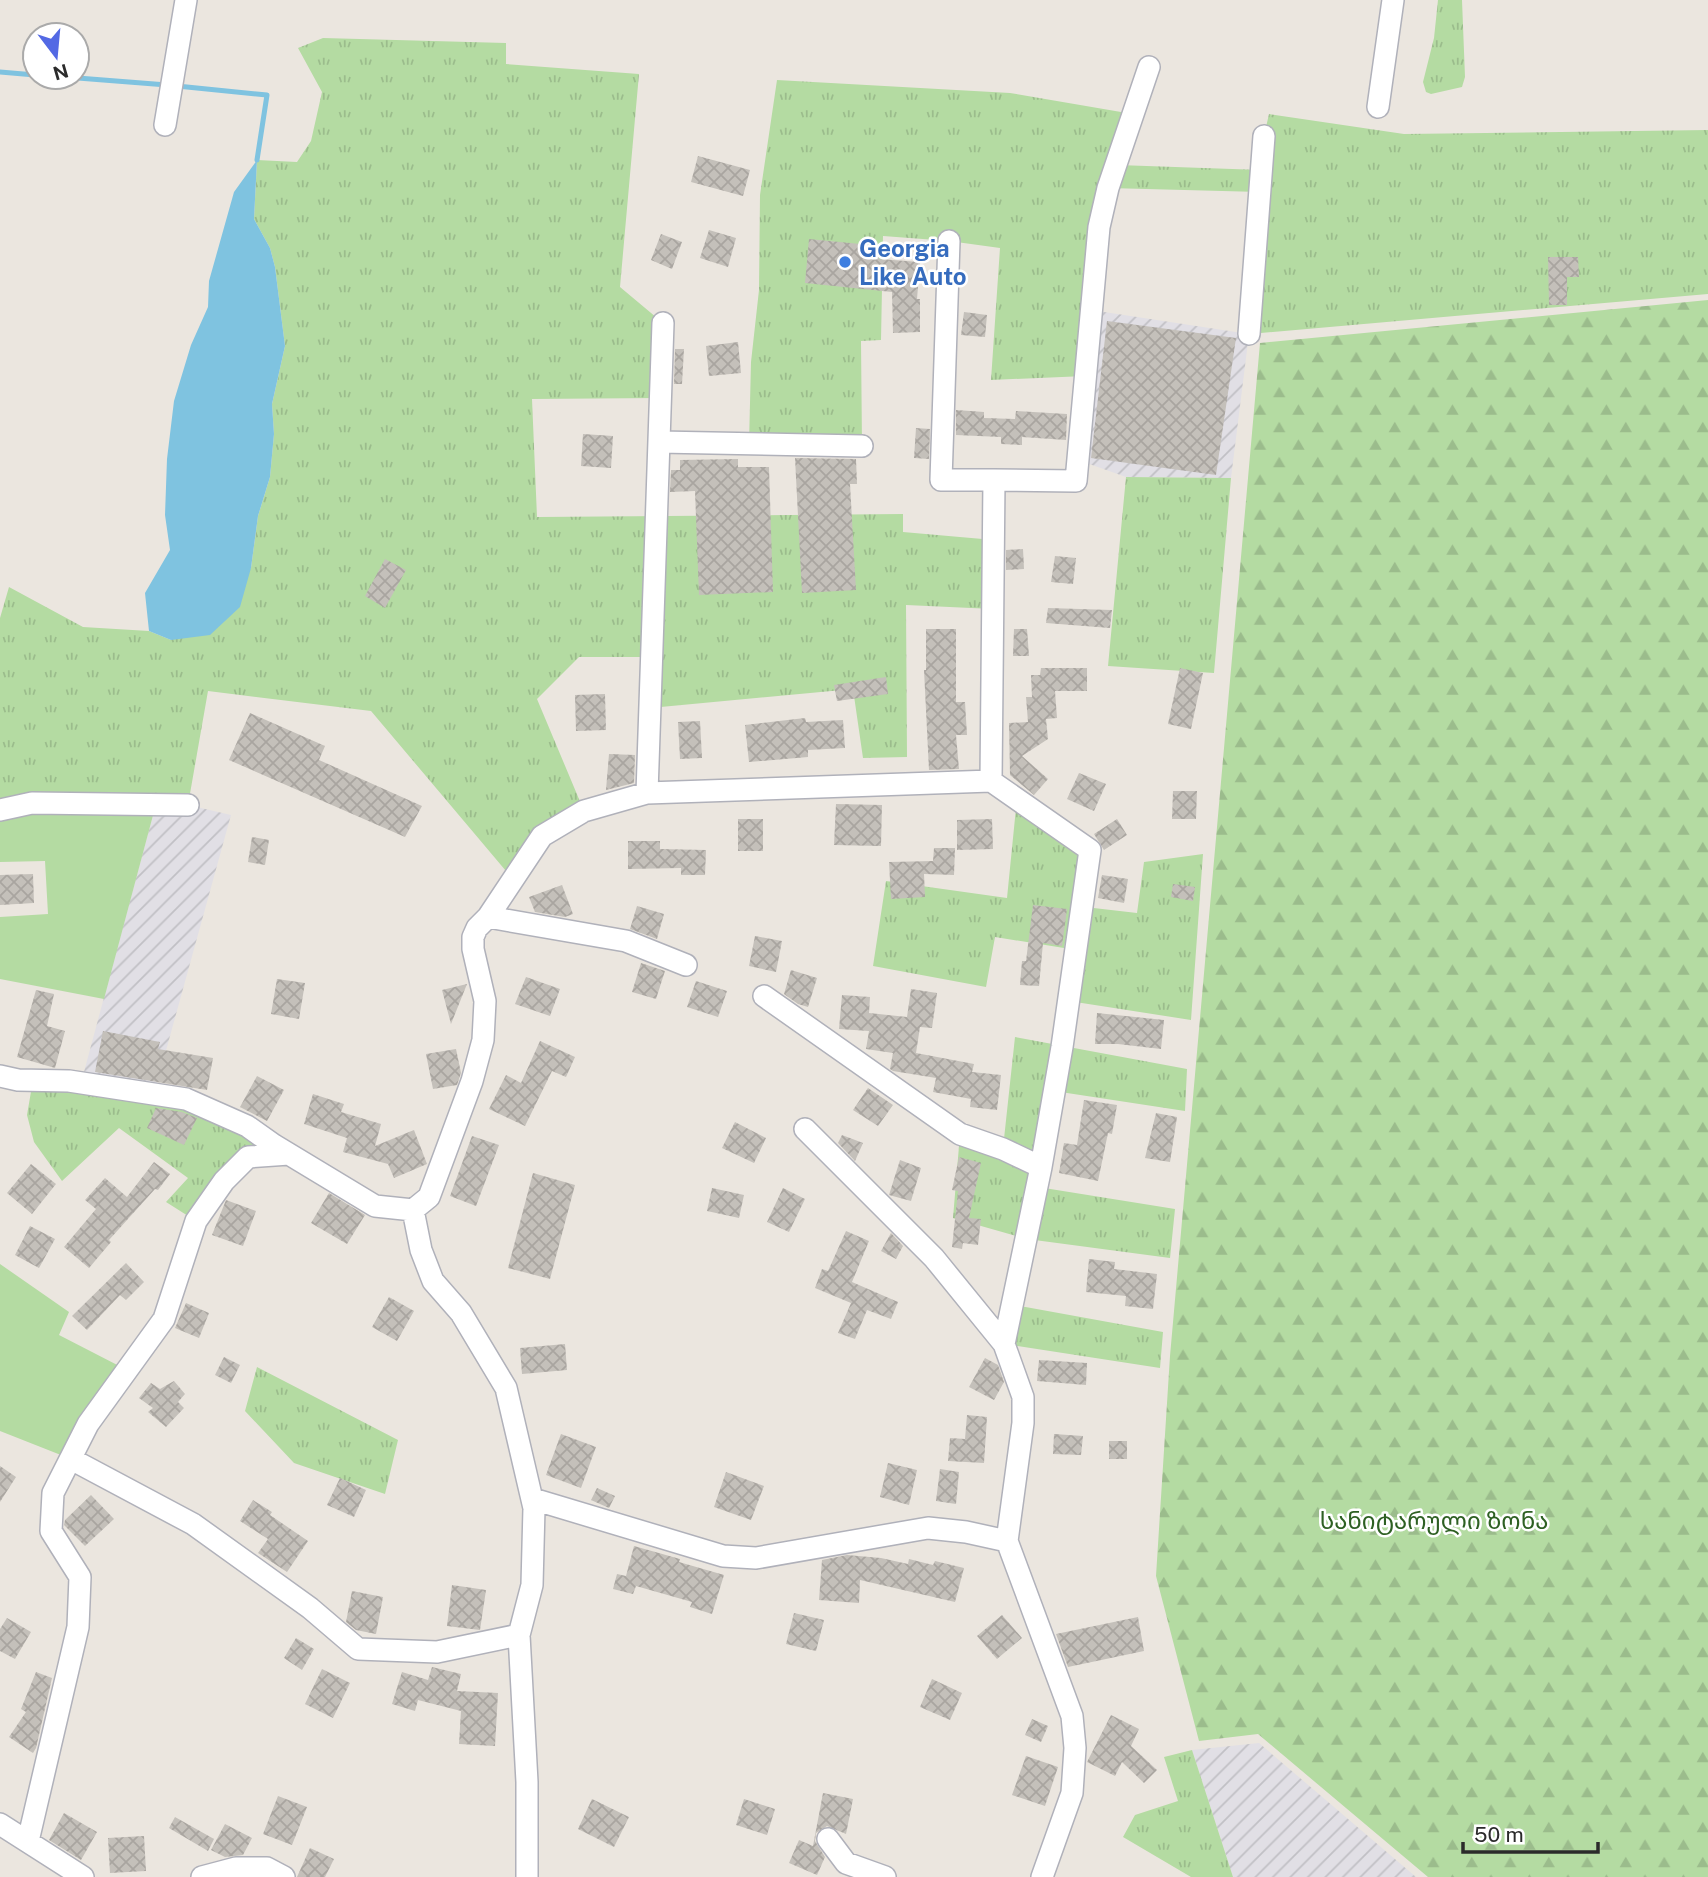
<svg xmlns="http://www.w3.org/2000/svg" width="1708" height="1877" font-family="'Public Sans','Noto Sans Georgian',sans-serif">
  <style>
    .industrial { fill: url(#industrial-furrows) }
    .grass { fill: url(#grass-tufts) }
    .forest { fill: url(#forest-firs) }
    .garden { fill: #b4dba2 }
    .water { fill: #7fc3e0 }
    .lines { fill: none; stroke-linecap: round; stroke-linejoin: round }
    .stream { stroke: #7fc3e0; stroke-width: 5 }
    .building { fill: url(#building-cross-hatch) }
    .minor-casing { stroke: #b0b1ba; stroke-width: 24 }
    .minor { stroke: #fff; stroke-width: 21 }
    .shop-dot { fill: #3f7fe0; stroke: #fff; stroke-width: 2.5 }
    .labels { text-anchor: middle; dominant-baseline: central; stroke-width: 5; stroke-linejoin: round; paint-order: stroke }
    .shop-label { font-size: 24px; font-weight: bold; fill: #366cbe; stroke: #fff; text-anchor: start }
    .park-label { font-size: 24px; fill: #2e6023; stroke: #fff }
  </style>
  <defs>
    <pattern id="industrial-furrows" width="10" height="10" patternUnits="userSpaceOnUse" patternTransform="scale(1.75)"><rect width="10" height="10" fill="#e1dfe5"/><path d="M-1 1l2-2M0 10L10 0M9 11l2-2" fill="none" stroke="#c1c0c5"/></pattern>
    <pattern id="grass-tufts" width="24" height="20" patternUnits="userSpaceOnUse" patternTransform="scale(1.75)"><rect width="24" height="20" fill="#b4dba2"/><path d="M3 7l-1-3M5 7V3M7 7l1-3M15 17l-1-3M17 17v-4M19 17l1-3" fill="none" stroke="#9bbc8c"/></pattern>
    <pattern id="forest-firs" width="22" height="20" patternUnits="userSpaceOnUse" patternTransform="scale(1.75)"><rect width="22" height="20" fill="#b4dba2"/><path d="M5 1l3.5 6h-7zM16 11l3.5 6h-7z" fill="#9bbc8c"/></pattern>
    <pattern id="building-cross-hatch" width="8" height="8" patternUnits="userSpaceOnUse" patternTransform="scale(1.75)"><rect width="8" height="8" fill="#c4c0ba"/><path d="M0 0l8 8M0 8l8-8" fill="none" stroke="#a9a5a0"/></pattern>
  </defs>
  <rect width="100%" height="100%" fill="#ebe6df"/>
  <!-- industrial -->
  <path class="industrial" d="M1091 310 1249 334 1231 478 1126 477 1078 460Z
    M156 804 188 805 231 815 154 1094 81 1083Z
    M1259 1743 1416 1877H1233L1192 1750Z"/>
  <!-- grass -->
  <path class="grass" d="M1438 0H1462L1465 77 1462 87 1431 94 1426 92 1423 82 1434 38Z
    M323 38 506 43V64L639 74 620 287 663 323 660 398 532 399 537 517 903 514V532L994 540 993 609 906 605 907 757 863 758 853 689 650 708 651 657H579L537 699 584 811 542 836 512 878 371 711 208 691 188 805 0 810V618L9 587 83 627 149 631 171 640 251 568 258 516 270 477 274 434 272 404 285 346 275 267 270 248 254 219 257 160 297 162 311 141 322 92 298 48Z
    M777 80 1010 93 1121 112 1133 116 1118 165 1261 170 1264 136 1269 114 1404 134 1708 130V294L1249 334 1260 192 1108 188 1085 376 991 380 1000 248 949 241 883 236 881 340 861 341 862 446 749 444 751 362 759 290 760 195Z
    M1126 477 1231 478 1214 673 1108 666Z
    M1017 798 1082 850 1064 948 995 937 986 987 873 966 886 881 1007 898Z
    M1203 854 1191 1020 1069 1001 1085 907 1137 913 1144 862Z
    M1015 1037 1187 1069 1185 1111 1054 1091 1038 1187 1175 1209 1170 1258 1027 1239 953 1218 960 1134 1003 1148Z
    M33 1080 186 1099 274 1145 248 1157 196 1221 166 1202 188 1178 119 1128 62 1181 34 1142 27 1115Z
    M1014 1305 1163 1332 1160 1368 1004 1344Z
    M257 1367 398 1440 385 1494 294 1463 245 1411Z
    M1192 1750 1233 1877H1191L1123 1837 1135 1815 1178 1801 1164 1757Z"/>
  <!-- forest -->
  <path class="forest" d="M1708 300V1877H1428L1258 1734 1199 1741 1156 1576 1170 1356 1260 343Z"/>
  <!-- garden -->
  <path class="garden" d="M156 804 104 999 0 979V917L48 914 45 861 0 862V810Z
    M0 1264 69 1312 59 1335 127 1370 71 1459 0 1431Z"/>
  <!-- water -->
  <path class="water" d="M257 160 254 219 270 248 275 267 285 346 272 404 274 434 270 477 258 516 251 568 240 607 210 635 171 640 149 631 145 593 170 550 165 515 167 459 174 401 191 345 208 307 209 281 234 192Z"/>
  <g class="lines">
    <!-- stream -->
    <path class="stream" d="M0 72 35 75
      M65 77 167 85
      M177 86 267 95 257 160"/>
  </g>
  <!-- building -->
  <path class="building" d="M698 156 750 170 743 196 691 182Z
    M709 230 736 238 728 267 700 258Z
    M661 234 682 242 672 269 651 260Z
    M809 239 881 246 879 259 920 262 917 299H920V332L893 333 892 292 805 283Z
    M1548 257H1578L1579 277H1567V305H1549Z
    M964 312 987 315 985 337 961 335Z
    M1107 321 1236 338 1216 475 1091 458Z
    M738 342 741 373 709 376 706 346Z
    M675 349H684L682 384H674Z
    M956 410 984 412V418L1015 419 1016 411 1067 414 1066 440 1022 437V445L1001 444V437L956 435Z
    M916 428 930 429 929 459 914 458Z
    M583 434 613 436 611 468 581 466Z
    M795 458 856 459 857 484H850L856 590 802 593Z
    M738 459V467H769L773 592 699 595 695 491 670 492 671 470H680V460Z
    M1023 549 1024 569 1006 570V550Z
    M1055 556 1076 558 1073 584 1051 582Z
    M385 559 406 570 385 608 365 596Z
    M1048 608 1112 610 1110 628 1046 623Z
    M926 629H956V702H965L967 735H956L959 769 929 770 924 670H926Z
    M1014 629H1027L1029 656H1013Z
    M1041 668H1087V691H1055L1057 718 1046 719 1048 739 1022 756 1048 779 1034 795 1010 775 1009 723 1028 722 1026 697H1032L1031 675H1040Z
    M1180 668 1203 673 1191 729 1168 724Z
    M886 677 888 694 837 701 834 685Z
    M605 694 606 730 576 731 575 695Z
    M250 713 325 746 319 760 422 806 405 837 229 760Z
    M805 718 806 722 843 720 845 748 808 750V757L749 762 745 725Z
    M700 721 702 758 680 759 678 722Z
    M609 754 635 755 634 783 606 790Z
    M1079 773 1106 784 1094 811 1067 799Z
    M1173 791H1197L1196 819H1172Z
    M836 804 882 805 881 846 834 845Z
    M738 819H763V851H738Z
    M992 819 993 849 957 850V820Z
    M1117 819 1127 835 1104 850 1094 834Z
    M252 837 269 840 265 865 248 862Z
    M628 841H660V849L706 850 705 875H681V868L628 869Z
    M934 848H955L954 875 924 874 925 897 891 899 889 862 933 861Z
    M33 874 34 903 0 905V875Z
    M1102 875 1128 879 1124 903 1098 898Z
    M1173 884 1195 887 1193 901 1171 897Z
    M562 885 573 914 565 917 535 912 529 897Z
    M1033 905 1067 909 1062 946 1043 943 1039 986 1020 985 1022 961H1026Z
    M637 906 664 914 657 939 630 929Z
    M755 936 782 941 776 972 749 966Z
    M641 963 665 971 656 999 632 992Z
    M791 970 817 978 808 1007 798 1004 784 994Z
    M526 977 560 989 550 1016 515 1004Z
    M277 979 305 983 299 1019 271 1014Z
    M696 981 727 991 718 1017 687 1007Z
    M467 984 451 1024 442 990Z
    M911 989 937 993 932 1028 920 1027 916 1053 974 1064 972 1072 1001 1075 997 1110 970 1107 971 1099 933 1092 936 1078 893 1071 890 1069 893 1053 866 1049 869 1031 839 1029 842 995 870 997 869 1013 907 1017Z
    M36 990 54 994 47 1026 65 1031 55 1068 17 1057Z
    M1097 1013 1164 1020 1161 1049 1118 1044H1095Z
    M103 1031 160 1042 158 1049 213 1058 207 1090 95 1072Z
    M540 1041 575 1057 566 1077 552 1071 525 1126 489 1109 506 1075 521 1083Z
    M456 1049 461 1073 457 1085 433 1089 426 1054Z
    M257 1076 284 1090 267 1121 240 1107Z
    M868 1088 893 1105 878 1126 853 1110Z
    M313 1094 344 1104 341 1112 381 1124 375 1146 414 1130 427 1164 394 1178 388 1164 343 1152 347 1138 304 1124Z
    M1084 1100 1117 1105 1112 1134 1108 1133 1098 1181 1059 1173 1064 1143 1077 1145Z
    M156 1108 182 1112 197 1118 184 1145 147 1128Z
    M1156 1113 1177 1117 1170 1162 1145 1158Z
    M735 1122 766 1138 754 1163 722 1148Z
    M842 1135 863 1143 855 1161 838 1143Z
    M472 1136 499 1145 476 1206 450 1196Z
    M959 1157 981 1163 969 1218 981 1219 978 1245 963 1243 962 1249 952 1247 958 1191 952 1190Z
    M900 1160 921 1168 911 1201 889 1195Z
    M154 1162 170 1174 158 1190 155 1189 109 1240 111 1242 89 1268 64 1247 96 1209 85 1200 105 1178 127 1197Z
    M31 1164 56 1184 32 1214 7 1193Z
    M533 1173 575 1185 550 1279 508 1268Z
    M712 1188 744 1195 739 1218 707 1211Z
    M783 1188 805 1199 789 1232 767 1222Z
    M329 1193 365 1215 347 1244 311 1223Z
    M226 1200 256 1211 243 1246 212 1235Z
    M30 1226 55 1239 39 1268 15 1255Z
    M846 1231 869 1241 852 1282 898 1302 891 1319 867 1310 855 1339 838 1333 851 1303 815 1288 822 1269 828 1271Z
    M891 1233 903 1246 896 1259 881 1251Z
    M1089 1259 1115 1262 1114 1269 1157 1274 1153 1309 1125 1306 1126 1296 1086 1292Z
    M126 1263 144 1282 126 1300 120 1295 87 1330 72 1316Z
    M389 1297 414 1311 397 1341 372 1327Z
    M186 1303 209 1313 199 1338 175 1328Z
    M565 1344 567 1370 522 1374 520 1348Z
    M224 1357 240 1365 231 1383 215 1375Z
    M985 1358 998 1365 1004 1382 994 1400 969 1387Z
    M1039 1360 1087 1363 1086 1385 1037 1381Z
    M174 1381 185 1394 178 1402 184 1408 166 1427 148 1412 153 1408 139 1398 151 1383 160 1389Z
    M967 1415 987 1417 984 1463 948 1461 950 1438 965 1439Z
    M561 1434 596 1447 581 1488 546 1475Z
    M1054 1434 1083 1436 1081 1455 1053 1454Z
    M1109 1441H1127V1459H1109Z
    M888 1463 917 1470 909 1505 880 1497Z
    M0 1466 16 1477 0 1502Z
    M940 1469 959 1472 956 1504 936 1501Z
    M726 1472 764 1486 751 1520 714 1507Z
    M340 1478 366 1490 354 1517 327 1505Z
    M597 1488 615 1496 609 1508 591 1500Z
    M91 1495 114 1519 85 1546 64 1525 65 1520Z
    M253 1500 272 1512 270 1515 308 1541 287 1572 258 1553 268 1539 240 1521Z
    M634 1546 680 1559 679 1562 724 1575 712 1614 690 1607 692 1602 636 1586 633 1594 613 1589 617 1574 626 1576Z
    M847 1555 881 1558 908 1564 909 1559 933 1565 935 1561 964 1568 955 1602 860 1580 859 1603 819 1600 822 1560Z
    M452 1585 486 1590 480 1630 447 1626Z
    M352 1591 383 1597 376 1634 356 1630 346 1622Z
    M794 1613 824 1620 816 1651 786 1644Z
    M1002 1615 1022 1638 997 1659 977 1636Z
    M1138 1617 1144 1651 1068 1667 1056 1634Z
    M7 1618 31 1632 15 1659 0 1651V1629Z
    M296 1638 314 1649 302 1670 284 1658Z
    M432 1667 461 1674 457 1691 498 1693 495 1746 459 1744 461 1711 418 1700 415 1711 392 1704 402 1672 428 1680Z
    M322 1669 350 1683 333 1718 305 1704Z
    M36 1672 52 1678 36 1748 33 1753 9 1737 26 1712 21 1709Z
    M932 1679 962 1693 950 1720 920 1707Z
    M1111 1715 1139 1729 1131 1746 1157 1770 1144 1783 1122 1762 1115 1776 1087 1762Z
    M1032 1719 1048 1726 1041 1742 1025 1735Z
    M1026 1756 1058 1767 1045 1806 1012 1795Z
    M823 1793 853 1799 846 1834 827 1826 816 1833 815 1841 825 1857 817 1875 789 1863 799 1840 813 1846Z
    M278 1796 307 1807 292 1845 263 1834Z
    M592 1799 629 1817 614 1847 578 1829Z
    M744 1799 775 1809 767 1835 736 1825Z
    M64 1813 97 1832 81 1860 49 1840Z
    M175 1817 214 1839 208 1851 169 1828Z
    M225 1824 252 1838 243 1855 225 1857 211 1850Z
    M144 1836 146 1871 110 1873 108 1838Z
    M310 1848 334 1859 325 1877H297Z"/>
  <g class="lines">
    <defs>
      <path id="minor" d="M1378 107 1393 0
        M165 125 186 0
        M949 241 941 480H994L991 781
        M1249 334 1264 136
        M659 442 862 446
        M994 480 1076 481 1099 227 1108 188 1149 67
        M647 793 663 323
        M0 810 32 803 188 805
        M488 917 626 941 686 965
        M764 996 960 1134 1003 1149 1041 1167 1004 1344
        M0 1076 18 1080 69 1081 186 1099 247 1126 274 1145 375 1206 413 1210
        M805 1129 934 1258 1004 1344 1023 1397V1423L1007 1541
        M413 1210 429 1197 472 1081 483 1040 485 1001 473 949V937L477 928 488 917 542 836 584 811 647 793 991 781 1090 850 1062 1047 1041 1167
        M413 1210 421 1250 433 1281 461 1313 506 1388 534 1508 532 1585 519 1635 527 1782V1877
        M71 1459 193 1524 310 1608 358 1649 437 1652 519 1635
        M533 1499 723 1556 756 1558 928 1528 966 1532 1007 1541 1072 1716 1075 1748 1072 1793 1042 1877
        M0 1824 83 1877
        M828 1839 846 1863 885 1877
        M28 1841 78 1627 80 1577 51 1531 53 1493 88 1424 164 1319 196 1221 224 1181 248 1157 289 1154
        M202 1877 236 1868H267L284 1877"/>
    </defs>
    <!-- minor casing -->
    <use href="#minor" class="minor-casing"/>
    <!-- minor -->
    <use href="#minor" class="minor"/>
  </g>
  <!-- markers -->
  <circle class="shop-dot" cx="845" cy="262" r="7"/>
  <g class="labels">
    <!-- shop labels -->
    <g class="shop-label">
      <text x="859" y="248">Georgia<tspan x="859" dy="28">Like Auto</tspan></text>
    </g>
    <!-- park labels -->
    <g class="park-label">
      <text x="1434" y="1520">სანიტარული ზონა</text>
    </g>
  </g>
  <!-- north arrow -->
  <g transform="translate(56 56) rotate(164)"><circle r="33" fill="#ffffff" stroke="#aaaaaa" stroke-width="2"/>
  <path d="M0-5L12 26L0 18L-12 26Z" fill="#5369e4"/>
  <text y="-10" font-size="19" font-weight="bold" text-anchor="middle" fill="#2b2b2b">N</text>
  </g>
  <!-- scale -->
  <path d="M1463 1842v10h135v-10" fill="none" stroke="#2b2b2b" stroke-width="3.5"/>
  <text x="1474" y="1842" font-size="21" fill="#2b2b2b" stroke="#ffffff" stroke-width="5" paint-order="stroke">50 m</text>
</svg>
